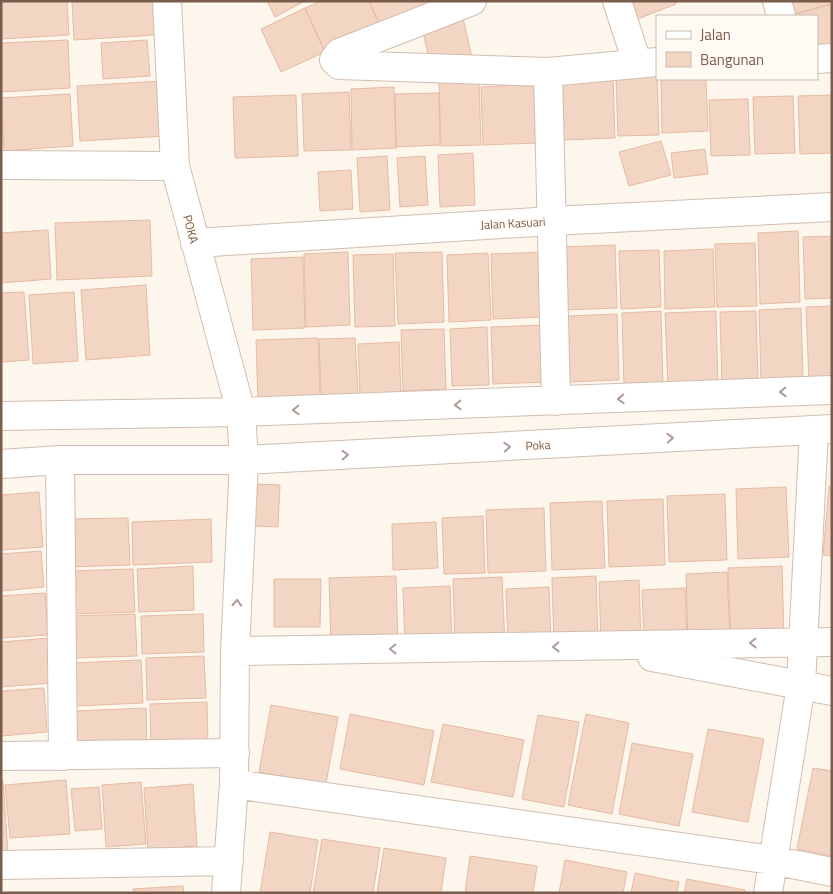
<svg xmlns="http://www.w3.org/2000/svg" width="833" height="894" font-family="'Titillium Web',sans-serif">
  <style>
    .building { fill: #f3d5c3; stroke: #e6bba3 }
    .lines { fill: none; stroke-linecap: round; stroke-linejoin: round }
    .minor-casing { stroke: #d1beb0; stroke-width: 30 }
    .minor { stroke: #fff; stroke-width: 28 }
    .oneway { stroke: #af9d94 }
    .labels { text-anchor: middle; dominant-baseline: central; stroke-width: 4; stroke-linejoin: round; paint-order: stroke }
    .street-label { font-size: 12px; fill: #7a5c4d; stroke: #fffaf3 }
  </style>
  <rect width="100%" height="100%" fill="#fdf6ec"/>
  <!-- building -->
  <path class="building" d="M1 1H67L69 35 1 39Z
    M72 1H155L157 35 74 40Z
    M267 1H305L275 17Z
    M321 1H369L380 26 325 52 305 8Z
    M369 1H423L425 5 380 26Z
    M628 1H675L676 4 635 20Z
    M791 1H832V4L795 14Z
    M832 4V49L817 53V16H795V14Z
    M305 8 325 52 281 72 261 29Z
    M463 18 472 58 431 67 422 28Z
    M68 40 70 88 1 92V43Z
    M147 40 150 76 103 79 101 43Z
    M657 74 659 135 618 136 616 76Z
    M613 78 615 138 563 140 562 79Z
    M661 79H706L708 131 662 133Z
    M163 81 166 136 80 141 77 86Z
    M479 81 481 145 441 146 439 82Z
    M536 84 538 143 483 145 481 87Z
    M394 87 396 148 352 150 351 89Z
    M349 92 351 150 304 151 302 94Z
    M439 93 440 145 396 147 395 94Z
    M70 94 73 146 4 151 1 98Z
    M296 95 298 156 235 158 233 97Z
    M832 95V153L800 154 798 96Z
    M793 96 795 153 755 154 753 97Z
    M748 99 750 155 711 156 709 100Z
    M661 141 671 175 629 186 619 152Z
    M705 149 708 174 674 178 671 153Z
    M473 153 475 205 440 207 438 155Z
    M387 156 390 210 360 212 357 158Z
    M425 156 428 205 400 207 397 158Z
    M351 170 353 209 320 211 318 172Z
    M150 220 152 276 57 280 55 223Z
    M48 230 51 279 1 283V233Z
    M798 231 800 302 760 304 758 233Z
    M832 236V298L805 299 803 237Z
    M755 243 757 306 717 307 715 244Z
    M615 245 617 308 564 310 561 247Z
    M713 249 715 307 665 309 664 251Z
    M659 250 661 307 621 309 619 251Z
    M348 252 350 325 306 327 304 254Z
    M442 252 444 322 398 324 395 253Z
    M543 252 546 317 493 319 491 254Z
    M488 253 491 320 449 322 447 255Z
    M393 254 395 326 355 327 353 255Z
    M303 257 305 328 253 330 251 259Z
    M146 285 150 355 86 360 81 290Z
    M24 292 29 360 1 362V293Z
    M74 292 78 361 33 364 29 295Z
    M832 306V381H809L806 307Z
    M801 308 803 378 761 380 759 310Z
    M661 311 663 386 624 387 622 313Z
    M716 311 718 386 668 388 665 313Z
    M756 311 758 382 722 384 720 312Z
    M617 314 619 380 569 382 567 316Z
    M545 325 547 382 493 384 491 327Z
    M487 327 489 385 452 386 450 329Z
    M444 329 446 389 403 391 401 330Z
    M318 338 320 399 258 401 256 340Z
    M355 338 358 395 321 396 319 339Z
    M399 342 401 395 360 396 358 344Z
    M257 484 280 485 278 527 255 526Z
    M829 486 832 487V556L823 555Z
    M786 487 789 557 738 559 736 489Z
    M39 492 43 547 1 550V495Z
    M725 494 727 560 669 562 667 496Z
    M663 499 665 565 609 567 607 501Z
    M602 501 605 568 552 570 550 503Z
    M544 508 546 571 488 573 486 510Z
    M483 516 485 573 444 574 442 518Z
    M128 518 130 565 67 567 65 519Z
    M211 519 212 562 133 565 132 522Z
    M436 522 438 568 393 570 392 524Z
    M41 551 44 587 1 591V554Z
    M193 566 194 610 139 612 137 569Z
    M782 566 784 639 731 641 728 568Z
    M133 569 135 612 69 614 68 571Z
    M727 572 730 640 688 642 686 574Z
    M396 576 398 641 331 644 329 578Z
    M596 576 598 642 554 643 552 578Z
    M502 577 505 646 455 648 453 579Z
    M274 579H321L320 627H274Z
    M639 580 641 642 601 643 599 582Z
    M450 586 452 646 405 648 403 588Z
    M549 587 551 643 508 645 506 589Z
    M685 588 687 640 644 642 642 590Z
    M45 593 48 635 1 638V596Z
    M135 614 137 656 73 658 71 616Z
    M203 614 204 652 142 654 141 616Z
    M49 638 52 683 1 687V642Z
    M204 656 206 698 147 700 146 658Z
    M141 660 143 703 75 706 73 663Z
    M44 688 47 732 1 736V691Z
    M207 702 208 747 151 749 150 704Z
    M271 705 338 717 326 784 259 772Z
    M146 708 147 751 78 753 76 711Z
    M350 714 434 731 424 785 340 769Z
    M586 714 629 723 612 814 568 805Z
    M538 715 579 722 564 807 522 799Z
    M443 724 524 740 513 797 431 782Z
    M708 729 764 739 748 822 692 812Z
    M632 743 693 754 679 826 619 814Z
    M813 768 832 771V856L797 849Z
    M66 780 70 834 10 838 5 785Z
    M1 781H3L8 854 1 855Z
    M141 782 146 844 106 847 102 785Z
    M193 784 197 846 148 850 144 788Z
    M99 787 102 829 75 831 71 789Z
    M270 832 318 840 310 893H260Z
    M322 839 380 848 373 893H313Z
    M384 848 446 858 441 893H377Z
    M470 856 537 866 533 893H465Z
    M565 860 627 872 623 893H559Z
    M635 873 679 882 677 893H631Z
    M687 879 745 890 744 893H684Z
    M183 886 184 893H133V889Z"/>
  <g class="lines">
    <defs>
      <path id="minor" d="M167 1 175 166 241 412 244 460 235 651 234 784 226 893
        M472 1 339 53 334 60 339 65 548 72 657 62
        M617 1 637 62
        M777 1 781 16
        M817 59 832 58
        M548 72 556 401
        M1 165 175 166
        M195 243 552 221 832 207
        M1 416 241 412 832 390
        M60 460 63 756
        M1 464 60 460H244L832 429
        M235 651 832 642
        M652 657 832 691
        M1 756 235 753
        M234 784 772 860 832 872
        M1 865 229 861
        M768 893 801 685 814 430"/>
    </defs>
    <!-- minor casing -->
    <use href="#minor" class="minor-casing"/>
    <!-- minor -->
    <use href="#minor" class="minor"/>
  </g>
  <!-- one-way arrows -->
  <defs><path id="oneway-chevron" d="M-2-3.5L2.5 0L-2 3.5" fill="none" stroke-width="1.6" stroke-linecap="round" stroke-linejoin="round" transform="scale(1.25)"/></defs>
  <g class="oneway">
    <use href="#oneway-chevron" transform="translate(783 392) rotate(178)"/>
    <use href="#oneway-chevron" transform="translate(621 399) rotate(178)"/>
    <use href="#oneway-chevron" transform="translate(458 405) rotate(178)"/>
    <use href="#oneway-chevron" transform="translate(296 410) rotate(178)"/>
    <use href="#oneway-chevron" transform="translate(670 438) rotate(-3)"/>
    <use href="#oneway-chevron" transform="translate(507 447) rotate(-3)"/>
    <use href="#oneway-chevron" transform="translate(345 455) rotate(-3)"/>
    <use href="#oneway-chevron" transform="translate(237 603) rotate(-87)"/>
    <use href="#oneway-chevron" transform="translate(753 643) rotate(179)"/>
    <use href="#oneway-chevron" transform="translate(556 647) rotate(179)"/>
    <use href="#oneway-chevron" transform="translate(393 649) rotate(179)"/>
  </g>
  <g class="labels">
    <!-- street labels -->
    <g class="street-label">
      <text transform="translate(513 223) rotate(-3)">Jalan Kasuari</text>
      <text transform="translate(191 229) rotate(75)">POKA</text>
      <text transform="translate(538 445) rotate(-3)">Poka</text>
    </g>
  </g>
  <!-- border -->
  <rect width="833" height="894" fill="none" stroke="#7a5c4d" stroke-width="5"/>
  <!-- legend -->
  <rect x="656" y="15" width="162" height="65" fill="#fffaf3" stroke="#cabbb1"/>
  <rect x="666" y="31" width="25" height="8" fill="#ffffff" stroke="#cabbb1"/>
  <text x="700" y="40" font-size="15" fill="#7a5c4d">Jalan</text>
  <rect x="666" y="52" width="25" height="15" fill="#f3d5c3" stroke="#cabbb1"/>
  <text x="700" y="65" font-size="15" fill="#7a5c4d">Bangunan</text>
</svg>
